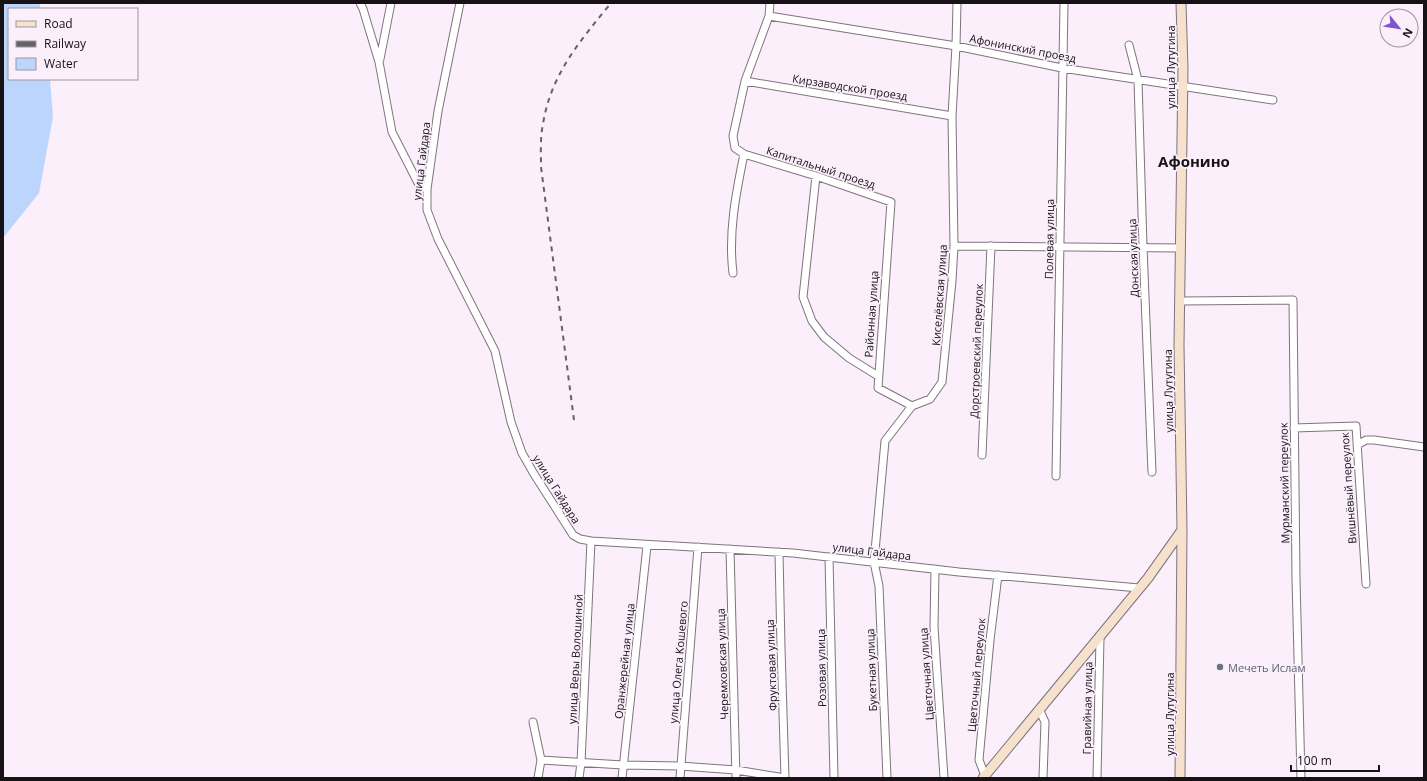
<svg xmlns="http://www.w3.org/2000/svg" width="1427" height="781" font-family="'Open Sans',sans-serif">
  <style>
    .water { fill: #bcd5fc }
    .lines { fill: none; stroke-linecap: round; stroke-linejoin: round }
    .minor-casing { stroke: #7e747e; stroke-width: 9 }
    .secondary-casing { stroke: #7e747e; stroke-width: 11 }
    .minor { stroke: #fff; stroke-width: 7 }
    .secondary { stroke: #f5e1cc; stroke-width: 9 }
    .rail { stroke: #676168; stroke-width: 2; stroke-dasharray: 5 5; stroke-linecap: butt }
    .worship-dot { fill: #6b7280; stroke: #faeffb; stroke-width: 1.5 }
    .labels { text-anchor: middle; dominant-baseline: central; stroke-width: 3.5; stroke-linejoin: round; paint-order: stroke }
    .street-label { font-size: 11px; fill: #161216; stroke: #faeffb }
    .worship-label { font-size: 11px; fill: #5b616d; stroke: #faeffb; text-anchor: start }
    .district-label { font-size: 15px; font-weight: bold; fill: #161216; stroke: #faeffb }
  </style>
  <rect width="100%" height="100%" fill="#faeffb"/>
  <!-- water -->
  <path class="water" d="M3 3H39L41 9H9V79H50L53 117 39 193 3 238Z"/>
  <g class="lines">
    <defs>
      <path id="minor" d="M360 3 363 9 379 62 392 132 418 183 427 189
        M460 3 438 111 427 189V210L438 239 495 351 511 422 522 453 534 474 573 535 580 539 591 541 793 553 959 572 1139 588
        M770 3 769 16 745 81 733 136 735 148 744 154 816 176 891 202 878 388 912 406
        M769 16 956 46 1062 68 1273 100
        M1129 45 1138 80 1143 247 1152 472
        M380 59 391 3
        M745 81 952 116
        M816 176 803 297 812 321 824 337 849 358 878 376
        M954 246 1180 248
        M733 273C728 233 736 193 744 154
        M1180 301 1293 300 1296 578 1301 778
        M1294 428 1356 426 1366 584
        M1357 445 1366 440H1374L1424 447
        M982 455 991 246
        M1056 476 1064 3
        M730 549 736 778
        M779 552 781 648 785 778
        M829 557 834 778
        M935 569 934 627 944 778
        M1039 709 1045 722 1043 778
        M533 722 541 760 623 765 680 766 736 770 785 778
        M538 778 541 760
        M579 778 581 763 591 541
        M622 778 647 546
        M680 778 698 547
        M887 778 879 586 874 562 885 441 912 406 930 399 942 382 952 281 954 246 952 116 956 46 957 3
        M986 778 979 760 990 640 998 575
        M1097 778 1100 638"/>
      <path id="secondary" d="M983 778 1148 578 1182 530
        M1180 778 1182 530 1179 345 1183 69 1181 3"/>
    </defs>
    <!-- minor casing -->
    <use href="#minor" class="minor-casing"/>
    <!-- secondary casing -->
    <use href="#secondary" class="secondary-casing"/>
    <!-- minor -->
    <use href="#minor" class="minor"/>
    <!-- secondary -->
    <use href="#secondary" class="secondary"/>
    <!-- rail -->
    <path class="rail" d="M574 420 541 167C541 153 540 138 543 124 551 74 580 41 611 3"/>
  </g>
  <!-- markers -->
  <circle class="worship-dot" cx="1220" cy="667" r="4"/>
  <g class="labels">
    <!-- street labels -->
    <g class="street-label">
      <text transform="translate(1023 48) rotate(11)">Афонинский проезд</text>
      <text transform="translate(1170 67) rotate(-90)">улица Лутугина</text>
      <text transform="translate(850 87) rotate(9)">Кирзаводской проезд</text>
      <text transform="translate(421 161) rotate(-83)">улица Гайдара</text>
      <text transform="translate(821 167) rotate(18)">Капитальный проезд</text>
      <text transform="translate(1049 239) rotate(-89)">Полевая улица</text>
      <text transform="translate(1133 258) rotate(-92)">Донская улица</text>
      <text transform="translate(939 295) rotate(-86)">Киселёвская улица</text>
      <text transform="translate(871 314) rotate(-86)">Районная улица</text>
      <text transform="translate(976 351) rotate(-88)">Дорстроевский переулок</text>
      <text transform="translate(1168 391) rotate(-91)">улица Лутугина</text>
      <text transform="translate(1284 483) rotate(-91)">Мурманский переулок</text>
      <text transform="translate(1348 488) rotate(-94)">Вишнёвый переулок</text>
      <text transform="translate(557 489) rotate(58)">улица Гайдара</text>
      <text transform="translate(872 551) rotate(7)">улица Гайдара</text>
      <text transform="translate(575 659) rotate(-87)">улица Веры Волошиной</text>
      <text transform="translate(624 661) rotate(-84)">Оранжерейная улица</text>
      <text transform="translate(678 662) rotate(-85)">улица Олега Кошевого</text>
      <text transform="translate(722 664) rotate(-92)">Черемховская улица</text>
      <text transform="translate(771 665) rotate(-92)">Фруктовая улица</text>
      <text transform="translate(821 668) rotate(-91)">Розовая улица</text>
      <text transform="translate(871 670) rotate(-92)">Букетная улица</text>
      <text transform="translate(926 674) rotate(-94)">Цветочная улица</text>
      <text transform="translate(976 675) rotate(-85)">Цветочный переулок</text>
      <text transform="translate(1087 708) rotate(-89)">Гравийная улица</text>
      <text transform="translate(1169 714) rotate(-90)">улица Лутугина</text>
    </g>
    <!-- worship labels -->
    <g class="worship-label">
      <text x="1228" y="667">Мечеть Ислам</text>
    </g>
    <!-- district labels -->
    <g class="district-label">
      <text x="1194" y="161">Афонино</text>
    </g>
  </g>
  <!-- border -->
  <rect width="1427" height="781" fill="none" stroke="#161216" stroke-width="8"/>
  <!-- legend -->
  <rect x="8" y="8" width="130" height="72" fill="#faeffb" stroke="#9f979f"/>
  <rect x="16" y="21" width="20" height="6" fill="#f5e1cc" stroke="#9f979f"/>
  <text x="44" y="28" font-size="12" fill="#161216">Road</text>
  <rect x="16" y="41" width="20" height="6" fill="#676168" stroke="#9f979f"/>
  <text x="44" y="48" font-size="12" fill="#161216">Railway</text>
  <rect x="16" y="58" width="20" height="12" fill="#bcd5fc" stroke="#9f979f"/>
  <text x="44" y="68" font-size="12" fill="#161216">Water</text>
  <!-- north arrow -->
  <g transform="translate(1399 28) rotate(120)"><circle r="19" fill="#faeffb" stroke="#9f979f"/>
  <path d="M0-3L7 15L0 10L-7 15Z" fill="#8052cb"/>
  <text y="-6" font-size="11" font-weight="bold" text-anchor="middle" fill="#161216">N</text>
  </g>
  <!-- scale -->
  <path d="M1291 765v6h88v-6" fill="none" stroke="#161216" stroke-width="2"/>
  <text x="1297" y="765" font-size="12" fill="#161216" stroke="#faeffb" stroke-width="3" paint-order="stroke">100 m</text>
</svg>
